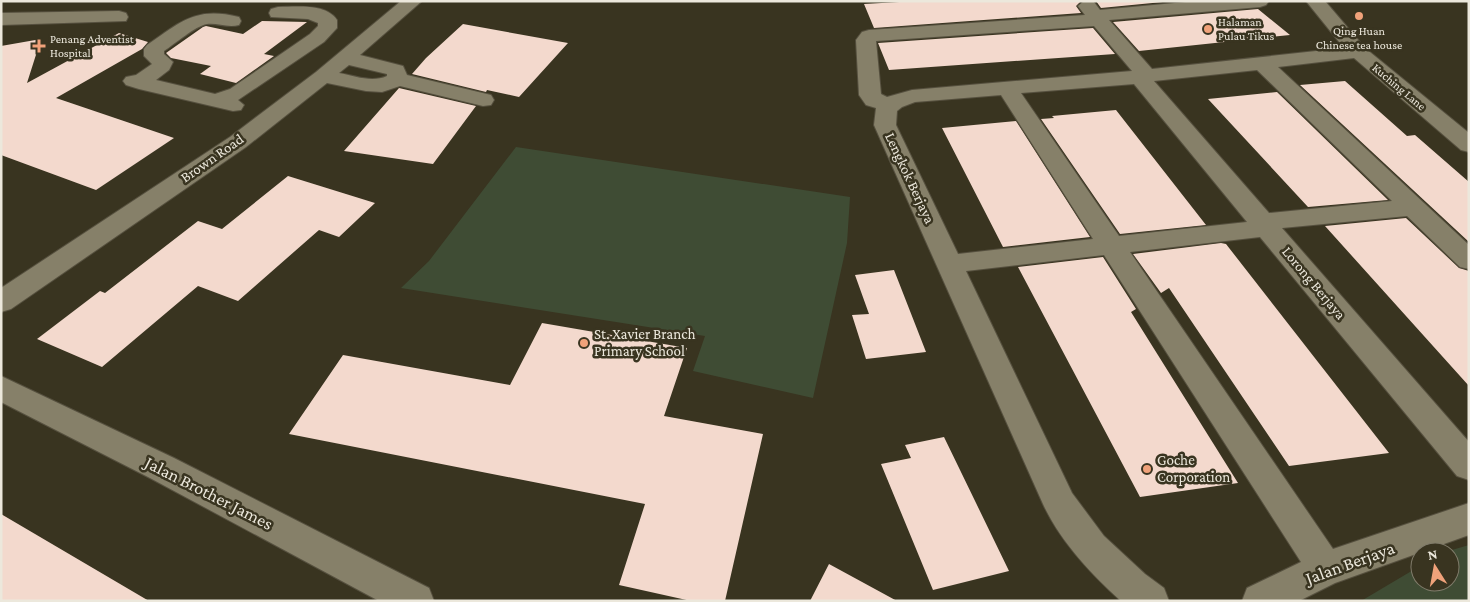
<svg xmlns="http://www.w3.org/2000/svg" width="1470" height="602" font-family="'Crimson Pro',serif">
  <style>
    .green { fill: #3f4c34 }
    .building { fill: #f3d9cd }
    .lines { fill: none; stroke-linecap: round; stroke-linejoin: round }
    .minor-casing { stroke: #56503f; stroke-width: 2 }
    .minor { fill: #868069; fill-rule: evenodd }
    .poi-dot { fill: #f0a27a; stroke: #393420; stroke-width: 2 }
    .labels { text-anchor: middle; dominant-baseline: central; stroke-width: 5; stroke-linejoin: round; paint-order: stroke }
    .far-poi-label { font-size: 12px; fill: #ece8dc; stroke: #393420; text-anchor: start }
    .far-street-label { font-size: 12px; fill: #ece8dc; stroke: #393420 }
    .street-label { font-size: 15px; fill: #ece8dc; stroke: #393420 }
    .poi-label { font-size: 15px; fill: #ece8dc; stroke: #393420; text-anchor: start }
    .near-street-label { font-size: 18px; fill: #ece8dc; stroke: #393420 }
  </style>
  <rect width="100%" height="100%" fill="#393420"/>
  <!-- green -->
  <path class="green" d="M516 147 850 197 847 243 813 398 693 371 705 336 401 288 429 261Z
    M1469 545V601H1361L1420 566V582H1450V552H1445Z"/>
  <!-- building -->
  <path class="building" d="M917 1H1081L1076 6 1081 13 874 28 864 4Z
    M1096 1H1173L1101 8Z
    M1258 9 1290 35 1139 51 1113 22Z
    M262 21 307 22 264 54 274 56 236 83 200 74 211 66 171 58 166 53 203 27 206 26 243 34Z
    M463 24 568 43 519 97 487 90 486 92 412 74 426 58Z
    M1093 28 1115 54 889 70 878 43Z
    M119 33 148 42 142 49 56 98 174 138 96 190 1 155V46L41 39 27 83Z
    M1345 81 1407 136 1415 135 1469 182V242L1300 85Z
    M399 88 476 106 433 164 344 151Z
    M1277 92 1388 200 1308 207 1208 99Z
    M1116 110 1206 225 1120 234 1041 119 1054 118 1052 116Z
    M1016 121 1090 237 1003 247 942 128Z
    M288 176 375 203 339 237 319 230 238 301 198 286 102 367 37 339 100 291 105 293 198 221 222 229Z
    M1406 218 1459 268 1469 271V386L1325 226Z
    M1221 243 1226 244 1389 453 1289 466 1169 288 1161 293 1133 254Z
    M1103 257 1136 309 1131 312 1238 483 1140 497 1018 267Z
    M894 270 926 352 866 359 852 315 869 314 855 275Z
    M542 323 687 348 664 416 763 434 725 601H691L619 585 645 504 289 434 343 355 510 385Z
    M944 437 1009 571 933 590 881 464 911 458 905 445Z
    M1 514 149 601H1Z
    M829 564 897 601H810Z"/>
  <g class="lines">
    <defs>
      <path id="minor" d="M401 1H422L360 55 403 66 407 75 491 95 494 100 491 105 483 106 400 86 382 92 366 91 327 83 246 147 11 309 1 312V288L230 137 316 72ZM349 65 387 74V76C372 83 355 76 339 73Z
        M1084 1 1094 2 1100 10 1196 1H1269L1266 5 1260 7 1109 20 1152 69 1344 48 1306 1H1325L1365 48 1469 133V152L1461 150 1354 58 1278 67 1469 245V269L1460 267 1407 216 1282 228 1469 442V480L1457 476 1260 237 1130 252 1333 549 1469 503V535L1335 583 1299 601H1242L1247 588 1301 562 1104 255 966 271 1072 493 1104 536 1145 574 1164 588 1169 601H1121C1091 574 1060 541 1043 504L874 125 876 108 866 105 859 95 856 40 862 32 869 30 1085 15 1078 6ZM1094 26 1132 71 912 90 887 97 881 94 876 41ZM1257 70 1392 201 1269 213 1154 81ZM1134 84 1247 222 1119 236 1021 93ZM1001 95 1093 239 958 254 896 125 897 111 902 107 915 102Z
        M278 7C296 7 326 3 337 20V28L324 42 238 100 244 105 241 110 233 111 139 89 126 85 123 81 126 77 136 75 152 64 144 56V49L147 45C181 22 195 6 239 17L241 21 239 25C228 28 218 23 207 24 195 26 175 44 164 51V54L173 62 169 70 156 80 215 94 230 89 310 34 318 26V23L308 19 271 17 269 13 271 9Z
        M119 11 126 13 128 17 126 21 1 25V13Z
        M1 376 174 458 429 588 434 601H379L150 478 1 402Z"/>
    </defs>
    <!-- minor casing -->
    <use href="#minor" class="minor-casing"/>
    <!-- minor -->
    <use href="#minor" class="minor"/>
  </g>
  <!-- markers -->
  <g class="poi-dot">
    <circle cx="1359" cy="16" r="5"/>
    <circle cx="1208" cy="29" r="5"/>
    <path d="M36.5 38.5h5v5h5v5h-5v5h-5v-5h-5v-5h5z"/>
    <circle cx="584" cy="343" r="5"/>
    <circle cx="1147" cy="469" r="5"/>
  </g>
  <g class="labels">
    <!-- far-poi labels -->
    <g class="far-poi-label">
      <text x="1218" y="22">Halaman<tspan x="1218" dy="14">Pulau Tikus</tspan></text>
      <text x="1359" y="31" text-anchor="middle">Qing Huan<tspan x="1359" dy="14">Chinese tea house</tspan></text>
      <text x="50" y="39">Penang Adventist<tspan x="50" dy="14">Hospital</tspan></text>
    </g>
    <!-- far-street labels -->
    <g class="far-street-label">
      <text transform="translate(1399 87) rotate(40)">Kuching Lane</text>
    </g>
    <!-- street labels -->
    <g class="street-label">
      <text transform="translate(212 158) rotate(-35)">Brown Road</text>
      <text transform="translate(910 178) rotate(65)">Lengkok Berjaya</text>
      <text transform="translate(1314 283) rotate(50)">Lorong Berjaya</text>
    </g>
    <!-- poi labels -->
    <g class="poi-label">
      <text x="594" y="334">St. Xavier Branch<tspan x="594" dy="17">Primary School</tspan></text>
      <text x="1157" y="460">Goche<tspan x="1157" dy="17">Corporation</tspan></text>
    </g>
    <!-- near-street labels -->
    <g class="near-street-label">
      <text transform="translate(209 493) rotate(27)">Jalan Brother James</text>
      <text transform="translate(1350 563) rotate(-20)">Jalan Berjaya</text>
    </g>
  </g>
  <!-- border -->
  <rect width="1470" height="602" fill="none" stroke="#ece8dc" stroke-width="5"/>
  <!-- north arrow -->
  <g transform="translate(1435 567) rotate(349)"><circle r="24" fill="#393420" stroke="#817c6b"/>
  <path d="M0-4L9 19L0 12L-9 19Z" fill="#f0a27a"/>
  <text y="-8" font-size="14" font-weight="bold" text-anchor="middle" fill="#ece8dc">N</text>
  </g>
</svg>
